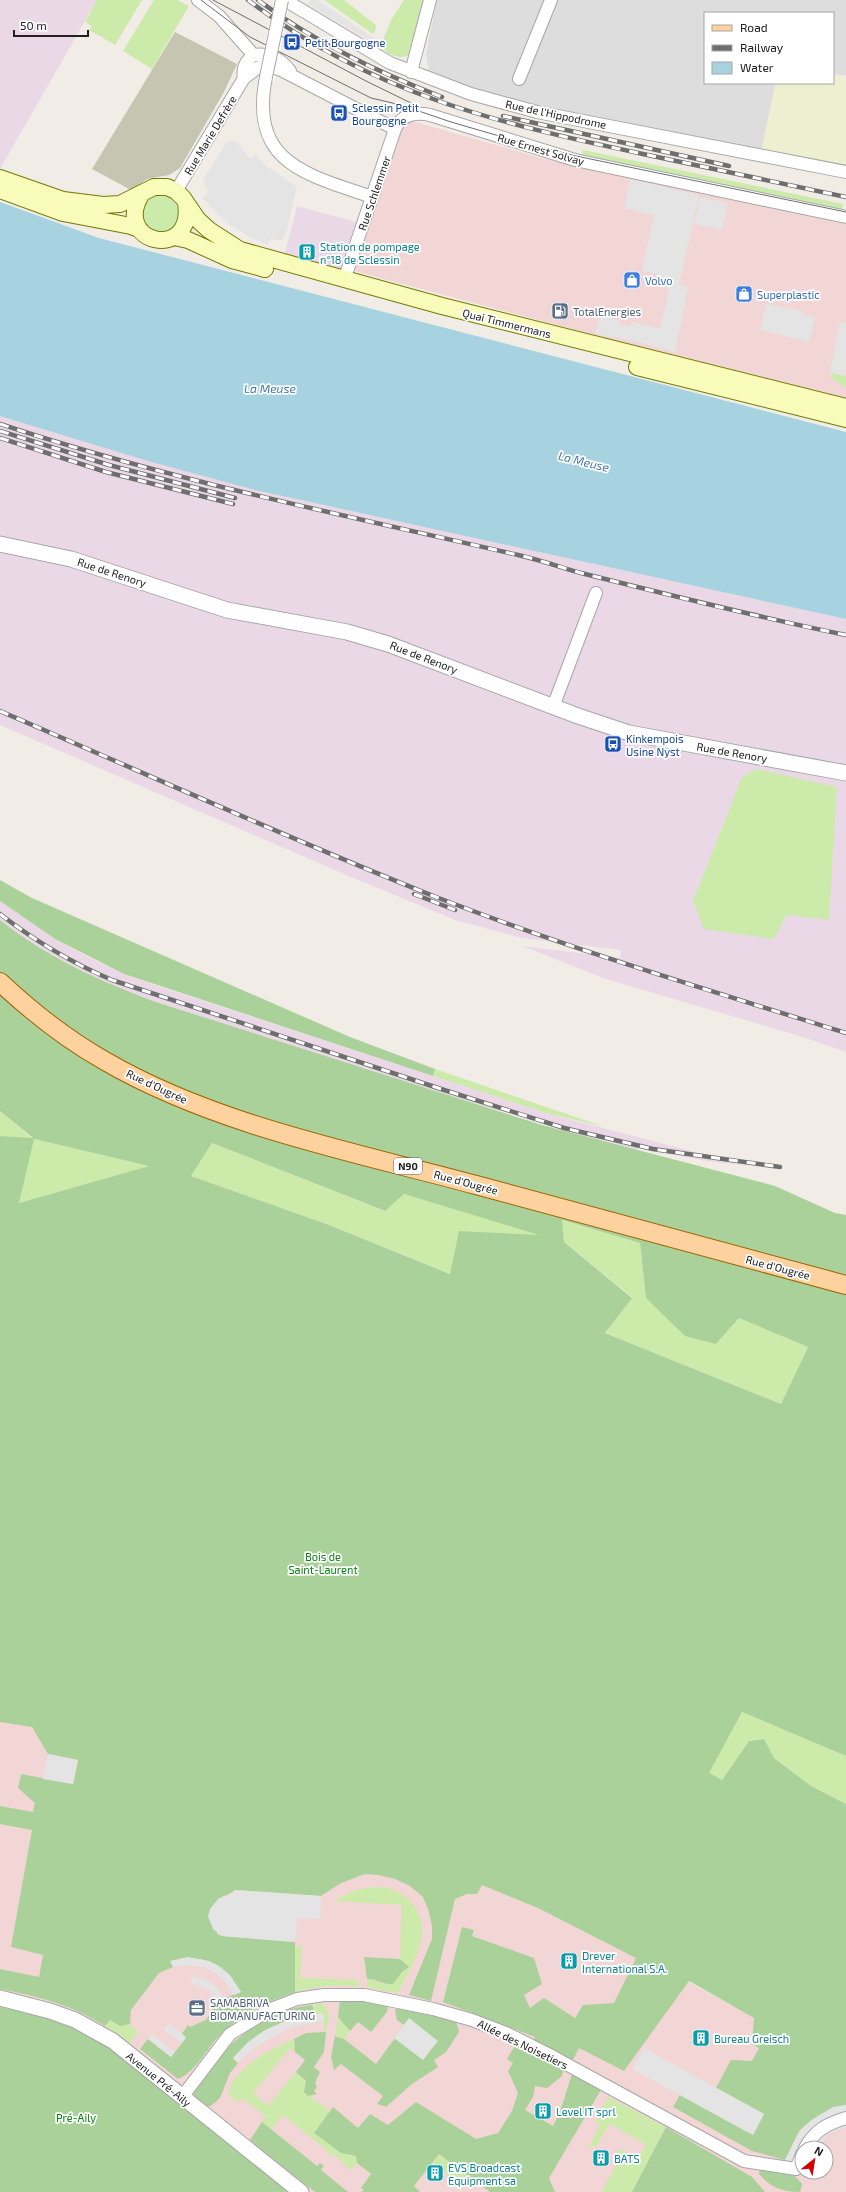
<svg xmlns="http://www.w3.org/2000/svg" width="846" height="2192" font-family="'Exo 2',sans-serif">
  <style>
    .residential { fill: #dedddd }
    .commercial { fill: #f1d6d5; fill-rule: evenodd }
    .industrial { fill: #ead8e7 }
    .construction { fill: #c5c5b1 }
    .farmland { fill: #eeefd1 }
    .grass { fill: #ccebab }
    .forest { fill: #abd19a; fill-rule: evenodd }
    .parking { fill: #e4e4e4 }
    .water { fill: #a6d3df }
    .pier { fill: #fff }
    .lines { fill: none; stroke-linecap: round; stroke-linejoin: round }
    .minor-casing { stroke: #a7a7a7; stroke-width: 14 }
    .tertiary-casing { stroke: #a7a7a7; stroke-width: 17 }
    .secondary-casing { stroke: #717b03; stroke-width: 18 }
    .primary-casing { stroke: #9c6400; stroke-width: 20 }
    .minor { stroke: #fff; stroke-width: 12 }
    .tertiary { stroke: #fff; stroke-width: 15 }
    .secondary { stroke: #f9fbba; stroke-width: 16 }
    .primary { stroke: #fed29e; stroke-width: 18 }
    .tram { stroke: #6e6e6e; stroke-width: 1 }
    .rail-casing { stroke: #6e6e6e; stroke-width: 4.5 }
    .rail { stroke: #fff; stroke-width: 3; stroke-dasharray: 9; stroke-linecap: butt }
    .minor-bridge-casing { stroke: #a7a7a7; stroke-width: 14; stroke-linecap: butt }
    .minor-bridge { stroke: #fff; stroke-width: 12 }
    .labels { text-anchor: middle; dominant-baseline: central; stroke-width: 3.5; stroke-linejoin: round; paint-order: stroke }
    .shield { fill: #fff; stroke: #636363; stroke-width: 1 }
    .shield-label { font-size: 10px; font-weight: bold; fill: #202020 }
    .transit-label { font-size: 11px; fill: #164399; stroke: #fff; text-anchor: start }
    .street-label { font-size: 11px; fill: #202020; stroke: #fff }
    .culture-label { font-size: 11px; fill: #0d838f; stroke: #fff; text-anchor: start }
    .shop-label { font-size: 11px; fill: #366cbe; stroke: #fff; text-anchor: start }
    .service-label { font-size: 11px; fill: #4e5e75; stroke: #fff; text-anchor: start }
    .park-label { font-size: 11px; fill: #098210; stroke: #fff }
    .water-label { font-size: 12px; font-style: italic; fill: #467aaa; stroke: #fff }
  </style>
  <rect width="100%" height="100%" fill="#f1ede6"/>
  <!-- residential -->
  <path class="residential" d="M437 0H846V76L833 74V13H705V83H776L761 151 613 122 479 93 429 72 426 54Z"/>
  <!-- commercial -->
  <path class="commercial" d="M405 119 541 158 846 224V399L745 375 354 271Z
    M0 1656 425 1840 846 2067V2192H291L49 2017 0 2007ZM802 2148H826V2172H802Z"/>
  <!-- industrial -->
  <path class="industrial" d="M0 0H97L0 169Z
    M297 206 356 222 340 271 284 257Z
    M0 416 255 490 846 619V1052L806 1038 606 979 522 946 620 958 621 950 522 938 455 920 344 874 0 725Z
    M0 901 55 939 84 955 124 974 161 987 546 1113 748 1166 707 1161 640 1149 633 1150 589 1138 409 1083 156 1002 117 988 46 953 0 920Z"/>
  <!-- construction -->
  <path class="construction" d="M175 32 237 64 224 92 180 168 169 175 147 179 131 190 92 169Z"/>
  <!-- farmland -->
  <path class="farmland" d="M833 75 846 78V168L761 151 776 83H833Z"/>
  <!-- grass -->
  <path class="grass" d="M97 0H142L115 45 89 30 92 26 85 22Z
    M154 0H177L189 6 152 69 123 51Z
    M324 0H344L376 25 375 32 373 34Z
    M404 0H425L410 55C398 60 388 55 381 45L391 20Z
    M583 150 843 204 841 214 581 159Z
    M142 213a18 18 0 1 1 36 0a18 18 0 1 1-36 0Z
    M831 373 846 376V388L831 378Z
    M756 769 837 787 829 920 787 915 774 939 704 929 693 901 742 777Z
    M435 1069 605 1127 546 1113 433 1076Z
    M0 1111 33 1139 150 1166 19 1203 33 1139 0 1136Z
    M212 1143 384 1211 404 1194 541 1235 451 1274 329 1225 191 1176Z
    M561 1220 640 1243 646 1298 716 1344 739 1318 808 1347 781 1404 605 1333 632 1297 564 1242Z
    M742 1712 846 1756V1804L811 1786 774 1758 763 1739 749 1741 722 1780 708 1773Z
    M384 1887C411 1893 428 1917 420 1945 416 1962 405 1978 398 1993L368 1988 367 1979H371L386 1985C399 1979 399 1974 409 1967L400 1959 402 1905 335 1901C351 1889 365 1887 384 1887Z
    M295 1946H302L300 1978 358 1980 359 1987C337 1984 316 1986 295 1992Z
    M321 2003C332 2011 329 2020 326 2032H324L323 2014H315L312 2005Z
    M338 2017 350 2031 344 2039 335 2036Z
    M110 2020 120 2026 130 2024 138 2032 129 2044 105 2026Z
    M294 2039 295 2052 290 2048 253 2093 268 2106 296 2072 306 2081 304 2092 330 2111 314 2133 341 2153 356 2156 357 2163 351 2170 333 2154 331 2156 327 2153 328 2151 283 2115 271 2130 262 2122 266 2116 242 2098 237 2103 228 2093C235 2067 271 2049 294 2039Z
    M608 2097 666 2127 632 2192H602L619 2160 614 2157 619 2149 638 2158 646 2145 612 2125 608 2126 596 2147 593 2145 591 2150 589 2148 600 2124 595 2121Z
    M439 2154 467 2175 459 2183 433 2163Z"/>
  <!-- forest -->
  <path class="forest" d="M0 880 32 898 350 1037 435 1069 433 1076 124 974 55 939 0 901Z
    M0 920C47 957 99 981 156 1002L542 1125 775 1186 835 1213 846 1215V1756L742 1712 709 1773 722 1780 749 1741 764 1739 774 1758 811 1786 846 1804V2105C830 2108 812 2117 801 2130 794 2138 790 2151 785 2160L752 2151 673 2107 680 2095 753 2135 764 2114 716 2088 731 2060 752 2061 759 2048 752 2044 754 2018 689 1981 624 2071 579 2048 572 2062 568 2060 561 2077 547 2088 535 2086 533 2097 525 2110 553 2126 560 2112 573 2071 602 2088 549 2178 555 2192H490L439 2154 414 2186 420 2192H361L364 2190 361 2188 371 2174 357 2163 356 2156 341 2153 314 2133 333 2107 358 2128 370 2114 388 2125 416 2102 476 2139 498 2133 512 2111 518 2093 508 2071 513 2063 507 2059 514 2047 530 2054 535 2037 443 2002 462 1927 474 1930 472 1936 534 1958 542 1984 524 1995 530 2008 544 1998 575 2018 583 2005 614 2003 636 1958 538 1908 482 1885 477 1894H467L455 1899 431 2001 409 1995 432 1939V1926L428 1909 423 1897 410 1886 395 1879 378 1875 365 1874 341 1883 321 1896 235 1890C229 1895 224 1895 218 1899L217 1934 222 1936 295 1942V1992C267 2002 241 2013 220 2035 206 2049 197 2071 178 2079L140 2049 148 2039 171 2057 186 2038 182 2034 188 2025 190 2027 206 2020 217 2001 241 1992C217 1964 210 1953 171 1961L173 1967 159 1973 131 2010 130 2024 120 2026 110 2020 105 2026C70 2004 40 1997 0 1989V1969L39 1977 43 1955 11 1947 32 1830 0 1824V1806L33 1812 35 1803 18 1788 21 1774 73 1784 78 1760 48 1754 32 1727 0 1722V1136L33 1138 0 1111ZM34 1139 149 1166 19 1203ZM212 1143 385 1211 404 1194 539 1235 459 1231 450 1274 329 1225 191 1176ZM562 1220 640 1243 646 1298 685 1336 716 1344 739 1318 808 1347 781 1404 605 1333 632 1298 564 1242Z
    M364 1957 400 1959 409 1967 402 1972 393 1984C383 1985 376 1978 367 1979Z
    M340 1998 359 1999 388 2005 387 2012 371 2032 358 2022 350 2031 338 2017Z
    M399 2004 456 2020 459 2032 446 2052 434 2060 438 2067 412 2084 386 2107 377 2104 383 2096 341 2064 334 2070 331 2057 335 2036 344 2039 376 2064 395 2038 423 2060 409 2019 404 2025 397 2020 395 2011Z
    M312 2005 315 2014C282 2018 255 2034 233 2058L238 2063 230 2073 220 2098 211 2106H204C200 2103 195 2099 194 2094 190 2077 242 2034 256 2025 273 2014 292 2007 312 2005Z
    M0 2007 49 2017 77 2029 103 2043 291 2192H0Z
    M326 2032 324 2052 314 2067 320 2072 315 2083 317 2087 314 2091 317 2094 308 2096 304 2092 306 2081 296 2072 305 2060 295 2052 294 2039 306 2033Z
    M262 2122 317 2166 320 2163 324 2166 321 2170 348 2192H315L250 2140Z
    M666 2127 752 2177 765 2192H632Z
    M760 2169 791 2172 802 2184 800 2192C782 2192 771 2188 759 2174Z"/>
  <!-- parking -->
  <path class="parking" d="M311 0H318L375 39 372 43 308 4Z
    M232 140 238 143 250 159 256 155 265 165 297 187 285 236 281 240 270 239 267 245 250 237 230 225 202 198 209 192 204 185 203 180 226 143Z
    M630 179 699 195 679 285 688 287 675 352 630 340 595 334 601 311 604 316 618 320 622 325 629 327 633 322 660 329 669 289 655 285 657 274 642 271 654 215 625 209Z
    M700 197 728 203 722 230 694 224Z
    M766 304 803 311V315L815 317 809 342 760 330Z
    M840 322 846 323V376L830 373Z
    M48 1754 78 1760 73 1784 43 1779Z
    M235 1890 321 1896 320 1919 297 1918 295 1942 222 1936 213 1929 208 1916 210 1909 218 1899 228 1896Z
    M188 1957 209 1961 219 1966 230 1975 241 1992 234 1995 227 1984 219 1975 204 1967 188 1965 173 1967 170 1961Z
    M192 1976 207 1980 214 1984 224 1998 217 2001 208 1989 191 1983Z
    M323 2013 324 2021 288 2028 250 2051 238 2063 233 2058 248 2042 265 2030 286 2021Z
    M409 2018 438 2041 423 2060 394 2038Z
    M169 2024 186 2037 182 2043 164 2030Z
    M152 2034 175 2052 171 2057 148 2039Z
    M644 2048 764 2114 753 2135 632 2069Z
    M846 2105V2127L829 2133 818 2146 819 2148H802V2167L785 2160 800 2130 813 2119 833 2107Z"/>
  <!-- water -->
  <path class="water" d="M0 202 99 238 846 432V619L255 490 148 461 0 416Z"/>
  <!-- pier -->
  <path class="pier" d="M274 0H290L274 82 259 72Z"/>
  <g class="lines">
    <defs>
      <path id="minor" d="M198 0 219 16 250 51 253 55C245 63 242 68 244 78
        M285 0 390 63 471 94 537 112 846 172
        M253 55C269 53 281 59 290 71
        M411 72 430 0
        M266 77C249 163 305 174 372 197
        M519 79 551 0
        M176 191 244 78C262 66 256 62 281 70L395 129
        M344 280 395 129C402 114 415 112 430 115L575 160 846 217
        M553 707 596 593
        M182 2097 230 2034 271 2009 297 1999 324 1995H364L433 2009 472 2020 506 2033 546 2053 744 2161 796 2169 802 2154
        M805 2148C815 2130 827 2124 846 2118"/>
      <path id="tertiary" d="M0 544 71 559 227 610 347 632 388 644 578 716 629 733 846 773
        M0 1998 50 2011 75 2020 113 2041 301 2192"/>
      <path id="secondary" d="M0 178 63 200 103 205 120 204 154 187H167L176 191 183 198 198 220 209 230 240 250 442 306 846 407
        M0 190 63 213 131 226 139 229
        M142 193C110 244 195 262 186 203
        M174 237 188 240 232 260 265 269
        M637 367 846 419"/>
      <path id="primary" d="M0 982C32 1012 66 1039 105 1061 215 1125 354 1152 476 1185 599 1218 722 1252 846 1285"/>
    </defs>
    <!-- minor casing -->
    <use href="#minor" class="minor-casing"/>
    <!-- tertiary casing -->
    <use href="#tertiary" class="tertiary-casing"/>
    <!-- secondary casing -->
    <use href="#secondary" class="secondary-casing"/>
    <!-- primary casing -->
    <use href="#primary" class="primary-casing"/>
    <!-- minor -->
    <use href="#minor" class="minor"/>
    <!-- tertiary -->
    <use href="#tertiary" class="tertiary"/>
    <!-- secondary -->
    <use href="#secondary" class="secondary"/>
    <!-- primary -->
    <use href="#primary" class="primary"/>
    <!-- tram -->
    <path class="tram" d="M201 0 250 37 371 98 401 105 451 122 513 140 576 156 846 212
      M213 0 366 81 411 103"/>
    <defs>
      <path id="rail" d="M248 0C371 93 496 123 643 154 711 168 778 183 846 197
        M258 0C314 42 377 72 442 97
        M503 116 729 166
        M0 424C169 480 344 515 518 555 540 560 560 567 581 573 669 595 757 617 846 635
        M0 431 109 465 235 498
        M0 438 106 472 233 504
        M0 711C145 773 289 839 436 897 570 949 708 990 846 1033
        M414 894 455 910
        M0 914C35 941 72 963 112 980L441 1089 564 1128 653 1149 780 1167"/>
    </defs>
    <!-- rail casing -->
    <use href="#rail" class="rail-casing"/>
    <!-- rail -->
    <use href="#rail" class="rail"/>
    <defs>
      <path id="minor-bridge" d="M266 77 282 0"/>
    </defs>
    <!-- minor-bridge casing -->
    <use href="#minor-bridge" class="minor-bridge-casing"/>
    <!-- minor-bridge -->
    <use href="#minor-bridge" class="minor-bridge"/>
  </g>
  <!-- icons -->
  <defs>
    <symbol id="bus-square" viewBox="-11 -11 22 22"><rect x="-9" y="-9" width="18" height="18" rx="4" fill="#1a4fb4" stroke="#fff"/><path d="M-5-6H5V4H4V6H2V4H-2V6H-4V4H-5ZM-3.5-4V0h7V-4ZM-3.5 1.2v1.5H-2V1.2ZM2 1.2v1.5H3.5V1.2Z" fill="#fff"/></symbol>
    <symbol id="building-square" viewBox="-11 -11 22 22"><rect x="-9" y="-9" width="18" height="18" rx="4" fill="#0f9aa8" stroke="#fff"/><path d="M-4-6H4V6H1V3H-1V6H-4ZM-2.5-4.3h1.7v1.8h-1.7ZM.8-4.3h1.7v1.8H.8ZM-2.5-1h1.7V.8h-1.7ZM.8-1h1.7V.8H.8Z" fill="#fff"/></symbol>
    <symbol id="shop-square" viewBox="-11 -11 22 22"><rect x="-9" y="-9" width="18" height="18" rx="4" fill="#3f7fe0" stroke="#fff"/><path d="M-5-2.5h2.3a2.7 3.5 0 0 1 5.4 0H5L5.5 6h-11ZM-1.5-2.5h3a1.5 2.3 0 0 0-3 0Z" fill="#fff"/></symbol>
    <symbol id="fuel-square" viewBox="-11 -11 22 22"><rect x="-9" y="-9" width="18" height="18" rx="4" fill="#5c6f8a" stroke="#fff"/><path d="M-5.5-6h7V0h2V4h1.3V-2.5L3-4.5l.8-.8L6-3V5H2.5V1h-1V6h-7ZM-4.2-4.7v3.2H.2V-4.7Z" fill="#fff"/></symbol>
    <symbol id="office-square" viewBox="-11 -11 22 22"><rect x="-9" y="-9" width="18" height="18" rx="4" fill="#5c6f8a" stroke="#fff"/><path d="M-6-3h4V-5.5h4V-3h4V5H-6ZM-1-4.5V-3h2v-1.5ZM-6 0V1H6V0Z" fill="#fff"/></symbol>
  </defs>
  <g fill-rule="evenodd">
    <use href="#bus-square" x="282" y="32" width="20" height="20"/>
    <use href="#bus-square" x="329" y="103" width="20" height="20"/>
    <use href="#building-square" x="297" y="242" width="20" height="20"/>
    <use href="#shop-square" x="622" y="270" width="20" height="20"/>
    <use href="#shop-square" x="734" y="284" width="20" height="20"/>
    <use href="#fuel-square" x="550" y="301" width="20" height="20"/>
    <use href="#bus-square" x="603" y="734" width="20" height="20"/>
    <use href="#building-square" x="559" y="1951" width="20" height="20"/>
    <use href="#office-square" x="187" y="1998" width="20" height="20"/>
    <use href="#building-square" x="691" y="2028" width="20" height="20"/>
    <use href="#building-square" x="533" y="2101" width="20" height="20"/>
    <use href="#building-square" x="591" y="2148" width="20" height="20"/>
    <use href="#building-square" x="425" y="2163" width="20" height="20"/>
  </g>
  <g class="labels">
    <!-- shield labels -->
    <rect class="shield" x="394" y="1158" width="28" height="16" rx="3"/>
    <g class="shield-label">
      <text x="408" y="1166">N90</text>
    </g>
    <!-- transit labels -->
    <g class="transit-label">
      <text x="305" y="42">Petit Bourgogne</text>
      <text x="352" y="107">Sclessin Petit<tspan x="352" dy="13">Bourgogne</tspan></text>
      <text x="626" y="738">Kinkempois<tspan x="626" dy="13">Usine Nyst</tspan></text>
    </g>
    <!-- street labels -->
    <g class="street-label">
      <text transform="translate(556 114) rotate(12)">Rue de l'Hippodrome</text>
      <text transform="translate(210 135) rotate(-59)">Rue Marie Defrère</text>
      <text transform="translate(541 149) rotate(16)">Rue Ernest Solvay</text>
      <text transform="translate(374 193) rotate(-71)">Rue Schlemmer</text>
      <text transform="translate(507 323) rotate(14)">Quai Timmermans</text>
      <text transform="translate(112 572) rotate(18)">Rue de Renory</text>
      <text transform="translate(424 657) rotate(21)">Rue de Renory</text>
      <text transform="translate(732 752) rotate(10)">Rue de Renory</text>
      <text transform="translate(157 1086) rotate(25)">Rue d'Ougrée</text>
      <text transform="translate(466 1182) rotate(15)">Rue d'Ougrée</text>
      <text transform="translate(778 1267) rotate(15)">Rue d'Ougrée</text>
      <text transform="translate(523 2044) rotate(26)">Allée des Noisetiers</text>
      <text transform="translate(159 2079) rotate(39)">Avenue Pré-Aily</text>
    </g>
    <!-- culture labels -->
    <g class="culture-label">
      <text x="320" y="246">Station de pompage<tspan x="320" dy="13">n°18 de Sclessin</tspan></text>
      <text x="582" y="1955">Drever<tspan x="582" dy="13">International S.A.</tspan></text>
      <text x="714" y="2038">Bureau Greisch</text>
      <text x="556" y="2111">Level IT sprl</text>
      <text x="614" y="2158">BATS</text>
      <text x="448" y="2167">EVS Broadcast<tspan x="448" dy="13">Equipment sa</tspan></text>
    </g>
    <!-- shop labels -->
    <g class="shop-label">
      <text x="645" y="280">Volvo</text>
      <text x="757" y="294">Superplastic</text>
    </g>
    <!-- service labels -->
    <g class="service-label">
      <text x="573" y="311">TotalEnergies</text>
      <text x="210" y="2002">SAMABRIVA<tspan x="210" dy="13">BIOMANUFACTURING</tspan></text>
    </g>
    <!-- park labels -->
    <g class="park-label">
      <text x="323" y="1556">Bois de<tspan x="323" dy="13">Saint-Laurent</tspan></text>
      <text x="76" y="2117">Pré-Aily</text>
    </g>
    <!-- water labels -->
    <g class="water-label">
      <text x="270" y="388">La Meuse</text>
      <text transform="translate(584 461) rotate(14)">La Meuse</text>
    </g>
  </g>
  <!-- legend -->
  <rect x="704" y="12" width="130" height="72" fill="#ffffff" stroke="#a6a6a6"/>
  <rect x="712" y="25" width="20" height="6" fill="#fed29e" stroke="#a6a6a6"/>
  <text x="740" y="32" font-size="12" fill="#202020">Road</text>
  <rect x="712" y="45" width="20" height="6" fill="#6e6e6e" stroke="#a6a6a6"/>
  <text x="740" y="52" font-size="12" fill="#202020">Railway</text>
  <rect x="712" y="62" width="20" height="12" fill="#a6d3df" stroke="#a6a6a6"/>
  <text x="740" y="72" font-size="12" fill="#202020">Water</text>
  <!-- north arrow -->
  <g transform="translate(814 2160) rotate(30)"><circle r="19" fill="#ffffff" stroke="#a6a6a6"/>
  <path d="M0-3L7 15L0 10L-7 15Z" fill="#d00005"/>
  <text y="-6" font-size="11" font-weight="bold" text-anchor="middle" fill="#202020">N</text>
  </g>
  <!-- scale -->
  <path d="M14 30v6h74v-6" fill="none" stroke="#202020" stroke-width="2"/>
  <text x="20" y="30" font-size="12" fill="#202020" stroke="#ffffff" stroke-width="3" paint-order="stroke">50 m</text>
</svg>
